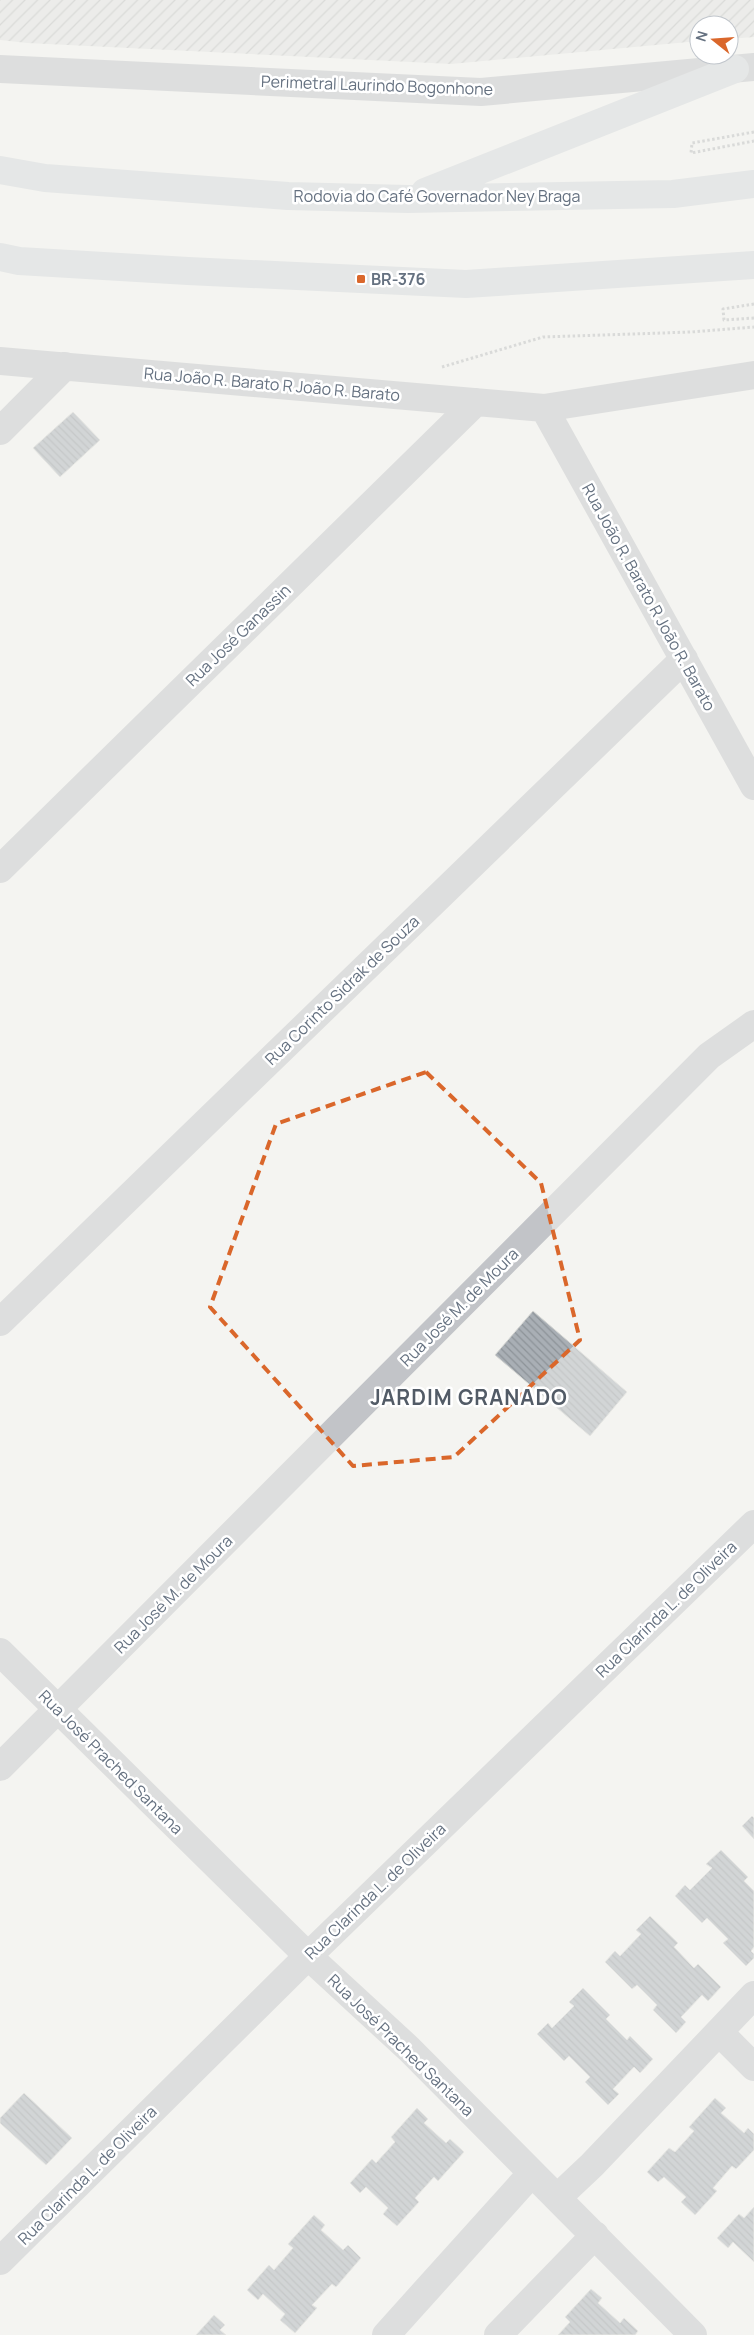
<svg xmlns="http://www.w3.org/2000/svg" width="754" height="2335" font-family="Manrope,sans-serif">
  <style>
    .industrial { fill: url(#industrial-furrows) }
    .building { fill: url(#building-back-hatch); stroke: #d5d6d3 }
    .lines { fill: none; stroke-linecap: round; stroke-linejoin: round }
    .path { stroke: #b9bbbd; stroke-width: 3; stroke-dasharray: 2.5 2.5; stroke-linecap: butt }
    .minor { stroke: #c2c4c8; stroke-width: 28 }
    .highway { stroke: #d3d7db; stroke-width: 28 }
    .marked { fill: none; stroke: #da672b; stroke-width: 4; stroke-dasharray: 10 6; stroke-linejoin: round }
    .poi-dot { fill: #da672b; stroke: #fff; stroke-width: 2 }
    .labels { text-anchor: middle; dominant-baseline: central; stroke-width: 5; stroke-linejoin: round; paint-order: stroke }
    .street-label { font-size: 16px; fill: #657180; stroke: #fff }
    .poi-label { font-size: 16px; font-weight: bold; fill: #657180; stroke: #fff; text-anchor: start }
    .district-label { font-size: 21px; font-weight: bold; letter-spacing: 1px; fill: #525b66; stroke: #fff }
  </style>
  <defs>
    <pattern id="industrial-furrows" width="10" height="10" patternUnits="userSpaceOnUse" patternTransform="scale(1.25)"><rect width="10" height="10" fill="#e2e3e2"/><path d="M-1 1l2-2M0 10L10 0M9 11l2-2" fill="none" stroke="#bbbcbc"/></pattern>
    <pattern id="building-back-hatch" width="6" height="6" patternUnits="userSpaceOnUse" patternTransform="scale(1.25)"><rect width="6" height="6" fill="#a9afb5"/><path d="M-1 5l2 2M0 0l6 6M5-1l2 2" fill="none" stroke="#8d9398"/></pattern>
  </defs>
  <rect width="100%" height="100%" fill="#f4f4f1"/>
  <!-- industrial -->
  <path class="industrial" d="M0 0H754V37L729 39V25H699V41L451 64 27 43 0 40Z"/>
  <!-- building -->
  <path class="building" d="M73 412 100 440 60 477 33 448Z
    M533 1311 627 1392 590 1436 495 1355Z
    M752 1816 754 1818V1839L742 1826Z
    M721 1850 748 1877 744 1881 754 1891V1947L751 1951 754 1954V1958L746 1966 723 1943 728 1939 707 1918 702 1923 675 1896 685 1885 690 1890 712 1868 706 1864Z
    M650 1916 678 1943 674 1947 694 1968 698 1964 721 1987 708 2001 702 1995 681 2017 686 2022 676 2033 653 2010 657 2005 637 1985 632 1989 605 1962 615 1951 620 1956 641 1934 636 1930Z
    M583 1988 610 2015 606 2019 627 2040 630 2036 653 2059 640 2073 634 2067 613 2089 619 2094 608 2105 585 2082 590 2077 569 2056 564 2061 537 2034 548 2023 552 2028 574 2006 569 2002Z
    M24 2093 72 2138 46 2165 0 2123V2118Z
    M715 2098 726 2108 721 2113 744 2133 748 2128 754 2134V2150L736 2169 732 2166 713 2188 717 2191 695 2215 681 2202 686 2197 664 2177 658 2182 647 2172 669 2148 675 2152 694 2131 689 2127Z
    M417 2108 428 2119 424 2123 446 2143 450 2139 464 2152 438 2181 434 2177 415 2198 419 2202 397 2226 383 2214 388 2208 366 2187 360 2193 350 2183 372 2159 376 2163 395 2142 391 2137Z
    M754 2207V2262L733 2242 728 2248 717 2238 739 2214 744 2218Z
    M314 2215 325 2225 321 2230 343 2250 348 2245 361 2258 336 2287 332 2284 312 2305 317 2308 295 2333 280 2320 285 2314 263 2294 258 2300 247 2290 269 2265 274 2270 293 2248 288 2244Z
    M591 2289 602 2298 598 2303 620 2323 624 2318 638 2331 635 2335H558L570 2322 565 2317Z
    M214 2315 225 2325 220 2330 226 2335H196Z"/>
  <g class="lines">
    <!-- path -->
    <path class="path" d="M754 132 692 143 691 153 754 141
      M754 304 723 309 724 320 754 318
      M442 367 543 337 691 332 754 327"/>
    <!-- minor -->
    <path class="minor" d="M0 69 481 92 754 67
      M0 361 544 408 754 375
      M544 408 754 786
      M0 431 65 366
      M0 869 476 402
      M0 1322 684 659
      M0 1652 308 1956 409 2049 693 2335
      M0 1767 709 1056 754 1024
      M719 2032 754 2067
      M557 2198 592 2165 754 1995
      M0 2261 308 1956 754 1524
      M386 2335 531 2174
      M498 2335 595 2235"/>
    <!-- highway -->
    <path class="highway" d="M0 170 45 178 288 196 408 199 673 194 754 184
      M425 192 735 69
      M0 257 19 261 188 271 466 284 754 265"/>
  </g>
  <!-- marked area -->
  <path d="M0 0H754V2335H0ZM426 1072 541 1183 580 1340 454 1457 353 1466 210 1307 276 1124Z" fill="#f4f4f1" fill-opacity=".55" fill-rule="evenodd"/>
  <path class="marked" d="M426 1072 541 1183 580 1340 454 1457 353 1466 210 1307 276 1124Z"/>
  <!-- markers -->
  <rect class="poi-dot" x="356" y="274" width="10" height="10" rx="2.5"/>
  <g class="labels">
    <!-- street labels -->
    <g class="street-label">
      <text transform="translate(377 85) rotate(2)">Perimetral Laurindo Bogonhone</text>
      <text x="437" y="196">Rodovia do Café Governador Ney Braga</text>
      <text transform="translate(272 384) rotate(5)">Rua João R. Barato R João R. Barato</text>
      <text transform="translate(649 597) rotate(61)">Rua João R. Barato R João R. Barato</text>
      <text transform="translate(238 635) rotate(-44)">Rua José Ganassin</text>
      <text transform="translate(342 990) rotate(-44)">Rua Corinto Sidrak de Souza</text>
      <text transform="translate(459 1307) rotate(-45)">Rua José M. de Moura</text>
      <text transform="translate(173 1594) rotate(-45)">Rua José M. de Moura</text>
      <text transform="translate(666 1609) rotate(-44)">Rua Clarinda L. de Oliveira</text>
      <text transform="translate(111 1762) rotate(45)">Rua José Prached Santana</text>
      <text transform="translate(375 1891) rotate(-44)">Rua Clarinda L. de Oliveira</text>
      <text transform="translate(401 2045) rotate(44)">Rua José Prached Santana</text>
      <text transform="translate(87 2175) rotate(-45)">Rua Clarinda L. de Oliveira</text>
    </g>
    <!-- poi labels -->
    <g class="poi-label">
      <text x="371" y="279">BR-376</text>
    </g>
    <!-- district labels -->
    <g class="district-label">
      <text x="469" y="1397">JARDIM GRANADO</text>
    </g>
  </g>
  <!-- north arrow -->
  <g transform="translate(714 40) rotate(287)"><circle r="24" fill="#ffffff" stroke="#c1c6cc"/>
  <path d="M0-4L9 19L0 12L-9 19Z" fill="#da672b"/>
  <text y="-8" font-size="14" font-weight="bold" text-anchor="middle" fill="#657180">N</text>
  </g>
</svg>
